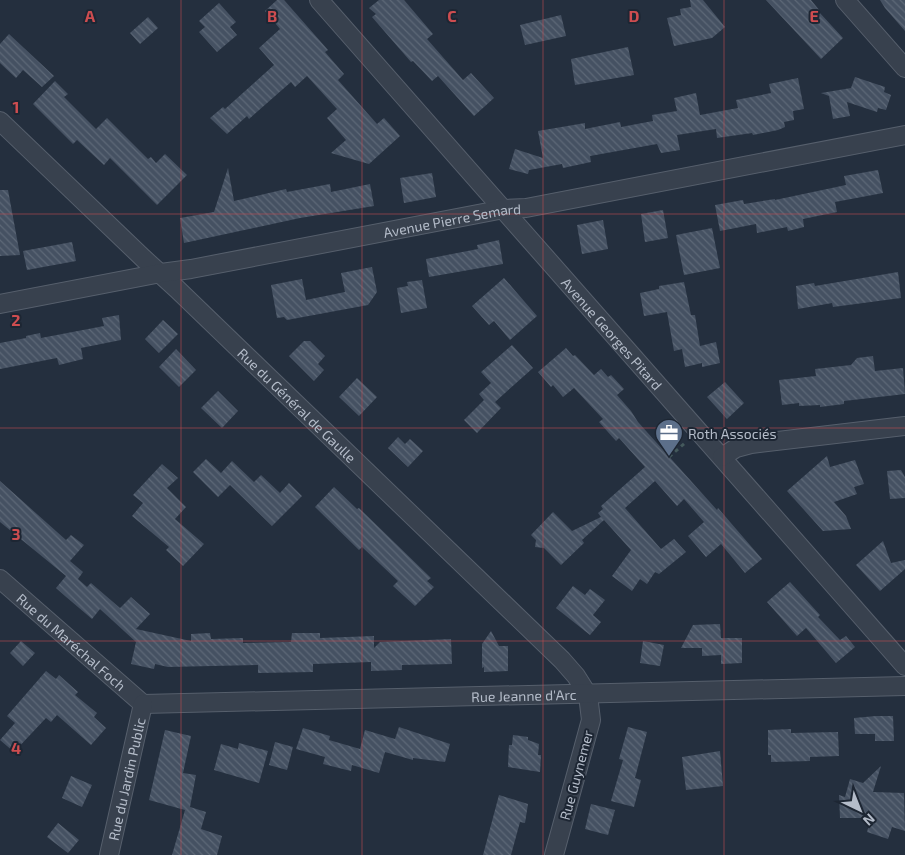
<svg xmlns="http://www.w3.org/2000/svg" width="905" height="855" font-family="'Exo 2',sans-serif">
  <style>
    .building { fill: url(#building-back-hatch) }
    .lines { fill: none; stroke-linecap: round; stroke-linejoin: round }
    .minor-casing { stroke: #565f6c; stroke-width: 20 }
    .path { stroke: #44595c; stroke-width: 3; stroke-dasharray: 4 4; stroke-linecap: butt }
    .minor { stroke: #38414e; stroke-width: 18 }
    .grid { fill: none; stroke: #ce4d50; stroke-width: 1; stroke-opacity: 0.55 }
    .labels { text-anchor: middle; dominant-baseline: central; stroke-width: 4; stroke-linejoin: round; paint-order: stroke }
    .street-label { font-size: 14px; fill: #b4bcc9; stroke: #1d2633 }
    .poi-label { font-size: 14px; fill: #b4bcc9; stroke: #1d2633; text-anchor: start }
    .grid-label { font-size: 16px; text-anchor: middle; font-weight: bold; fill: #ce4d50; stroke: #1d2633; stroke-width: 4; stroke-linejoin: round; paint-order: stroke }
  </style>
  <defs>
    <pattern id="building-back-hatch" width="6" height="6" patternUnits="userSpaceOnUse" patternTransform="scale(1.25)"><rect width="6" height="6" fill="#455162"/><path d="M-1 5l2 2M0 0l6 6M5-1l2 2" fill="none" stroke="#5d6877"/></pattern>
  </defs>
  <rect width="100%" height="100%" fill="#242f3e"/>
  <!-- building -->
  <path class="building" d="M277 0H284L328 50 325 52 344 74 338 80 377 124 384 118 400 136 369 164 331 153 346 140 327 118 337 109 307 76 295 87 291 82 249 119 247 116 227 134 210 118 223 107 225 109 274 65 259 48 280 29 265 11Z
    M379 0H404L433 34 427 39 463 80 471 73 494 98 474 116 438 76 432 81 413 61 411 62 372 17 376 14 369 8Z
    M690 0H703L725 27 712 38 674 46 667 18 681 15 680 9 691 7Z
    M766 0H811L820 11 819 12 843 38 821 59Z
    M880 0H905V31L885 8Z
    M219 3 236 22 230 27 237 35 217 52 199 32 205 27 199 21Z
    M561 15 566 36 525 45 520 25Z
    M148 17 158 28 140 44 130 33Z
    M9 34 54 76 42 87 23 70 16 78 0 63V44Z
    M628 47 634 75 575 85 571 59Z
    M855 77 885 87 884 92 891 95 886 110 878 108 877 112 847 102 850 116 833 119 829 96 821 93 851 88Z
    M798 78 804 109 793 111 794 120 784 122 785 127 778 130 753 135 752 133 717 138 716 129 677 135 680 150 661 153 657 144 590 156 591 162 563 168 562 164 529 170 528 174 509 169 515 149 543 158 538 131 585 123V129L620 122 621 127 653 121 652 115 677 111 674 98 696 93 700 115 738 108 736 100 771 93 769 84Z
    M55 81 68 94 64 97 96 129 107 118 148 159 151 157 156 163 165 154 187 175 157 205 110 158 104 165 77 140 73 144 33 104Z
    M228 168 234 201 286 189 287 192 330 184 331 192 370 184 374 206 300 218 184 243 180 218 214 212Z
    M878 170 883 193 835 202 837 212 803 219 804 227 788 231 787 227 757 233 756 224 720 231 715 205 743 200 744 204 775 199V200L846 185 844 176Z
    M432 173 436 197 404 203 400 178Z
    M0 190H8L20 255 0 256Z
    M663 210 668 238 645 242 641 214Z
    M603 220 608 249 582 254 577 225Z
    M712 228 720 268 684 275 676 235Z
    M499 240 503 264 429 277 426 259 478 249 477 245Z
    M72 242 76 261 27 270 23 251Z
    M372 267 377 292 368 305 287 320 284 317 277 318 271 285 302 279 306 300 345 292 341 273Z
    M898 272 901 298 833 307 832 303 798 309 796 286 814 283 815 286Z
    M504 278 537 316 510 340 494 321 489 325 472 306Z
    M422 280 427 308 401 313 397 288 408 286 407 282Z
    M684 282 691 315H695L700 346 716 342 720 363 702 367V363L685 367 682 349 674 351 667 312 644 316 640 293 659 289V286Z
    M119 315 121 340 81 348 83 359 59 365 57 358 0 369V343L26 338V336L40 333 41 338 104 326 102 318Z
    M163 320 178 334 159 353 145 339Z
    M304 341H310L325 356 318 364 324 370 314 381 289 356Z
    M512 345 533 368 495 402 501 408 477 433 464 420 484 400 479 394 491 383 481 372Z
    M566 348 573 356 575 355 594 375 601 369 608 377 611 375 624 389 617 395 631 411 638 422 717 510 718 508 762 559 745 573 721 544 706 557 688 536 704 522 684 499 677 506 655 481 625 508 661 549 674 539 686 552 659 574 655 572 647 584 640 579 632 591 612 576 631 550 604 520 582 540 584 543 561 565 544 548 535 547 536 540 531 535 553 512 572 531 601 517 598 513 603 509 601 506 645 467 619 438 616 441 599 422 603 419 574 388 563 397 553 385 551 387 538 372Z
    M176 349 196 370 179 387 159 367Z
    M873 356 875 371 903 368 905 394 844 401V404L820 407V405L799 406V403L782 405 779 380 816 376 815 369 851 365 857 358Z
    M357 378 377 397 359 416 339 397Z
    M725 382 744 403 727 419 707 397Z
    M218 391 238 411 222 428 201 408Z
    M398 437 405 444 410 439 423 451 408 467 388 448Z
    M827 456 830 467 855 460 864 484 854 487 857 494 834 502 846 516 851 529 823 531 787 491Z
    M206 459 221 473 232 461 254 482 261 475 280 493 289 483 302 496 272 526 230 485 218 497 193 472Z
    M162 464 178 478 167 488 186 507 175 519 204 544 183 566 166 550 169 547 132 516 143 503 133 495Z
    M901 470 905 477V498L890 499 887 471Z
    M0 481 66 540 71 535 84 545 70 561 83 572 78 579 87 587 91 583 120 608 131 597 150 614 136 629 191 641V634L210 633 211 639 243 638V643L291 642 292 633H320V638L374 636V648L380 642 451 639 452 664 402 665V670L371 671V662L313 664V672L258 673V665L168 667 155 664 154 669 131 664 136 642 100 609 92 619 65 596 56 588 66 576 0 522Z
    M334 487 357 509 359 508 431 578 427 581 434 587 415 606 393 586 398 581 362 547 359 550 315 507Z
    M883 541 891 563 905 560V569L880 591 856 565Z
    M790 582 820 615 818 617 840 640 846 636 855 647 836 663 806 628 797 636 767 602Z
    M573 586 585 595 590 589 605 600 593 615 601 622 590 635 556 608Z
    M720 624 721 638H742V663L721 664V655L702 656V648H681L693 625Z
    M491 631 499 646H508V671L484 672V667L482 668V644Z
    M21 641 35 653 23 666 10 653Z
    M643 641 664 645 660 666 640 663Z
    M46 671 56 679 59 675 78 692 75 695 97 713 94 717 106 728 91 745 57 715 51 722 46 718 14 752 0 740 15 723 7 716Z
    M876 716H893L894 741H875V734H855L854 718Z
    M399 727 450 744 445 762 413 758V760L385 752 379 773 352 765 351 771 323 764 325 757 296 749 303 728 330 736 329 740 360 749 365 730 395 739Z
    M628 727 647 732 635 778 641 780 634 807 611 801 623 760 619 759Z
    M791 729V733L838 732 839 756 810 757V761L771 762V755H768V730Z
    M165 730 191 736 183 773 196 775 190 807 206 812 201 829 222 836 217 855H172L185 810 149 800Z
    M513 735 528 737V740L539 744 538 755H541L540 772 508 767 509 745H512Z
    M275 742 293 747 287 770 269 765Z
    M239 743 268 751 259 783 214 770 221 744 238 749Z
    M720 751 723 786 686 790 682 757Z
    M881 766 873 792 904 793 905 831 892 827 888 839 867 832 871 818H840L839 795 845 797 850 779 863 783Z
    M71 776 92 785 82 807 62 798Z
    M499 795 528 804 525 823 520 822 511 855H483Z
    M591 804 615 810 608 835 585 829Z
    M58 823 79 840 68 853 47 837Z"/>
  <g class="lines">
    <defs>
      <g id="minor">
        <path id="s1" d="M319 0 905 666"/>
        <path d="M845 0 905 68"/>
        <path id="s2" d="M0 121 143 258 177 289 562 660 576 676 588 695 591 720 554 855"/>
        <path id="s3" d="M0 304 161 273 191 269 504 209 526 208 905 135"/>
        <path d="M722 457 736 448 751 444 905 426"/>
        <path id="s4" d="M0 579 143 704"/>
        <path id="s5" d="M143 704 905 686"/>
        <path id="s6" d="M109 855 143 704"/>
      </g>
    </defs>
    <!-- minor casing -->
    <use href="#minor" class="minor-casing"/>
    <!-- path -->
    <path class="path" d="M669 457 686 442"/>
    <!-- minor -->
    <use href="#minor" class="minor"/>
  </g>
  <!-- grid -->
  <path class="grid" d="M181 0V855M362 0V855M543 0V855M724 0V855M0 214H905M0 428H905M0 641H905"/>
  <!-- icons -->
  <defs>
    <symbol id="office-pin" viewBox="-11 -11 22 30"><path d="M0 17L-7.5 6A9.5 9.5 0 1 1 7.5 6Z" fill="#5c6f8a" stroke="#1d2633"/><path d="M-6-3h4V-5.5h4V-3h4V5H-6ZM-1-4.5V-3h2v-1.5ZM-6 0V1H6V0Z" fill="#fff"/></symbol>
  </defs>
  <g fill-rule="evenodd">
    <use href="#office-pin" x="653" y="417" width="32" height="43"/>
  </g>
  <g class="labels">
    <!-- street labels -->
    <g class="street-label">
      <text stroke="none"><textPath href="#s3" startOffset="460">Avenue Pierre Semard</textPath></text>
      <text stroke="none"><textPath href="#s1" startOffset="444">Avenue Georges Pitard</textPath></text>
      <text stroke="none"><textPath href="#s2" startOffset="411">Rue du Général de Gaulle</textPath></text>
      <text stroke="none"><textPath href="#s4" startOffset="95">Rue du Maréchal Foch</textPath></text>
      <text stroke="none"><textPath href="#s5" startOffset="381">Rue Jeanne d'Arc</textPath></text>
      <text transform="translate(576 775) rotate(-75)">Rue Guynemer</text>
      <text stroke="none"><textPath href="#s6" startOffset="78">Rue du Jardin Public</textPath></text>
    </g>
    <!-- poi labels -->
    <g class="poi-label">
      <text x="688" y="433">Roth Associés</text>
    </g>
  </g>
  <g class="grid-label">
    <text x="90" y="22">A</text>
    <text x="272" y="22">B</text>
    <text x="452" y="22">C</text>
    <text x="634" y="22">D</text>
    <text x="814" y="22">E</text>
    <text x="16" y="113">1</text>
    <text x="16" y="326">2</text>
    <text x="16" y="540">3</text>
    <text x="16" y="754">4</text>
  </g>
  <!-- north arrow -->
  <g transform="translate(860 810) rotate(137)" stroke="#1d2633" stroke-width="4" paint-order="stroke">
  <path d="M0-4L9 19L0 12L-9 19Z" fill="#b4bcc9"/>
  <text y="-8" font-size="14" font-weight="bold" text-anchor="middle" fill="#b4bcc9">N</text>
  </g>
</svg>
